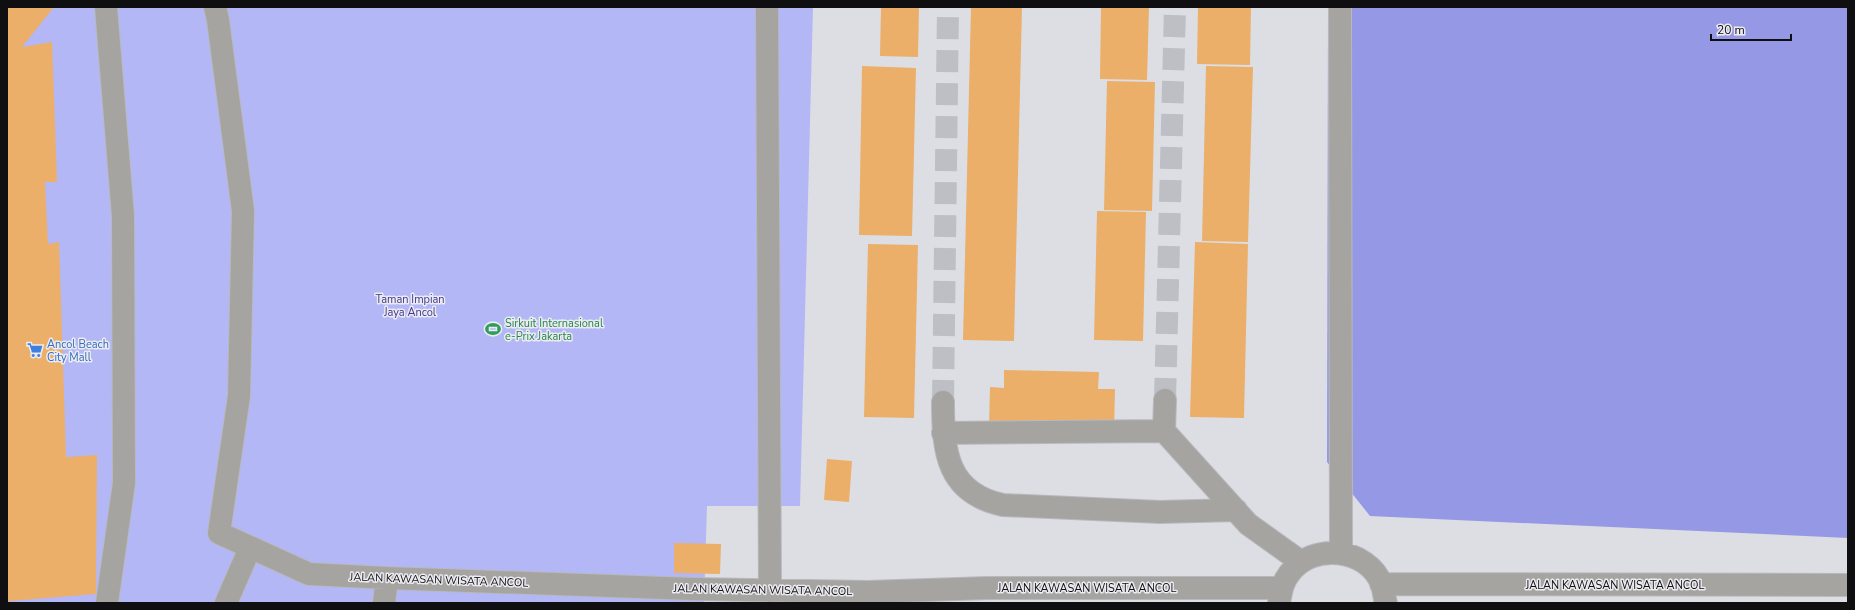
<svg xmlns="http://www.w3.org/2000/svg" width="1855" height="610" font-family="'Nunito Sans',sans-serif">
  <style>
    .green { fill: #b3b7f6 }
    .forest { fill: #9598e5 }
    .building { fill: #ebaf69 }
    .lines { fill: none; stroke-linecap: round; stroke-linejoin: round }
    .minor-tunnel { stroke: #bebfc4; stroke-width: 22; stroke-dasharray: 22 11; stroke-linecap: butt }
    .minor-casing { stroke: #b8b9be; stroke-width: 24 }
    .minor { stroke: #a5a4a1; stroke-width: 22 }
    .labels { text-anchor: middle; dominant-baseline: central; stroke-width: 3; stroke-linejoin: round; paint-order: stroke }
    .park-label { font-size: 11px; fill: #3f3791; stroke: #ebebf1 }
    .leisure-label { font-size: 11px; fill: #27864d; stroke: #ebebf1; text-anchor: start }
    .shop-label { font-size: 11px; fill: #366cbe; stroke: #ebebf1; text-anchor: start }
    .street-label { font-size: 11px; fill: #0f0f11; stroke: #ebebf1 }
  </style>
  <rect width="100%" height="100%" fill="#dddee4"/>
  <!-- green -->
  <path class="green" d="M7 7H813L800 506H707L704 603H7Z"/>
  <!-- forest -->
  <path class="forest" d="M1328 7H1848V538L1370 516 1327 462Z"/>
  <!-- building -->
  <path class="building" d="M7 7H54L22 47 52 42 57 182H45L48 244 59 242 66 457 97 455 96 594 9 601V603H7Z
    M881 7H919L918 57 880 56Z
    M971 7H1022L1014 341 963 340Z
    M1101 7H1149L1147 80 1100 79Z
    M1198 7H1251L1250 65 1197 64Z
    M862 66 916 68 912 236 859 235Z
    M1206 66 1253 67 1248 242 1202 241Z
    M1107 81 1155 82 1152 211 1104 210Z
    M1097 211 1146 212 1143 341 1094 340Z
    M1195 242 1248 244 1244 418 1190 417Z
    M868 244 918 245 914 418 864 417Z
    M1004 370 1099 372 1098 389H1115L1114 429 989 426 990 387 1004 388Z
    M827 459 852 461 849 502 824 500Z
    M674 543 721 544 720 574 674 573Z"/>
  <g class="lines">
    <!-- minor-tunnel -->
    <path class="minor-tunnel" d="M1165 400 1175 7
      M943 402 948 7"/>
    <defs>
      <path id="minor" d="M106 7 123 216 124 483 107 603
        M215 7 218 20 243 211 239 396 219 533 309 574 387 578 693 589 868 592 987 588H1282
        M767 7 770 591
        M1340 7 1341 553
        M1165 400 1164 431 1248 524 1301 562
        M943 402C943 452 947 493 1003 505L1160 512 1236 510
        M943 433 1164 431
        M1381 584 1848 585
        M226 603 250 548
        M384 603 387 578
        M1279 603C1281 592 1282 583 1289 574 1311 542 1368 547 1382 585 1384 591 1384 597 1386 603"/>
    </defs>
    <!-- minor casing -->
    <use href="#minor" class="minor-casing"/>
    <!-- minor -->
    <use href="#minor" class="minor"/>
  </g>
  <!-- icons -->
  <defs>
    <symbol id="stadium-bare" viewBox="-9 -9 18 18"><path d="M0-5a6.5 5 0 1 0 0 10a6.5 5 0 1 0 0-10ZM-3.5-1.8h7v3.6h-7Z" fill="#2e9e5b" stroke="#ebebf1" stroke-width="2.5" paint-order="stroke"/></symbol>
    <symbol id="supermarket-bare" viewBox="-9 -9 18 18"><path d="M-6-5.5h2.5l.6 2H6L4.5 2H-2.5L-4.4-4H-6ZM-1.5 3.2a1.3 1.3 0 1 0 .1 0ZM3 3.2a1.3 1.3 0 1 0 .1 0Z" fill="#3f7fe0" stroke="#ebebf1" stroke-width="2.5" paint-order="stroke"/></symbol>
  </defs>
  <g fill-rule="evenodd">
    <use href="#stadium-bare" x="482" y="318" width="22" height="22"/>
    <use href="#supermarket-bare" x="24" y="339" width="22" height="22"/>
  </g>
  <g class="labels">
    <!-- park labels -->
    <g class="park-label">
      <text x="410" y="299">Taman Impian<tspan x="410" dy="13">Jaya Ancol</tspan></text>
    </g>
    <!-- leisure labels -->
    <g class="leisure-label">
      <text x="505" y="323">Sirkuit Internasional<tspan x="505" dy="13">e-Prix Jakarta</tspan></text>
    </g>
    <!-- shop labels -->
    <g class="shop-label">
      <text x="47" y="344">Ancol Beach<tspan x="47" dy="13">City Mall</tspan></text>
    </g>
    <!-- street labels -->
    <g class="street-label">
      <text transform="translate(439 580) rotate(2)">JALAN KAWASAN WISATA ANCOL</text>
      <text x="1615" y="585">JALAN KAWASAN WISATA ANCOL</text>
      <text x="1087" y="588">JALAN KAWASAN WISATA ANCOL</text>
      <text transform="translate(763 590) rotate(1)">JALAN KAWASAN WISATA ANCOL</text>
    </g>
  </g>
  <!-- border -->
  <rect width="1855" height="610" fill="none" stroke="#0f0f11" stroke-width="16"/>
  <!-- scale -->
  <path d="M1711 34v6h80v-6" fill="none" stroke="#0f0f11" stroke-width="2"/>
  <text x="1717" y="34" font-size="12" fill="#0f0f11" stroke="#ebebf1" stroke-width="3" paint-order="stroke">20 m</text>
</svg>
